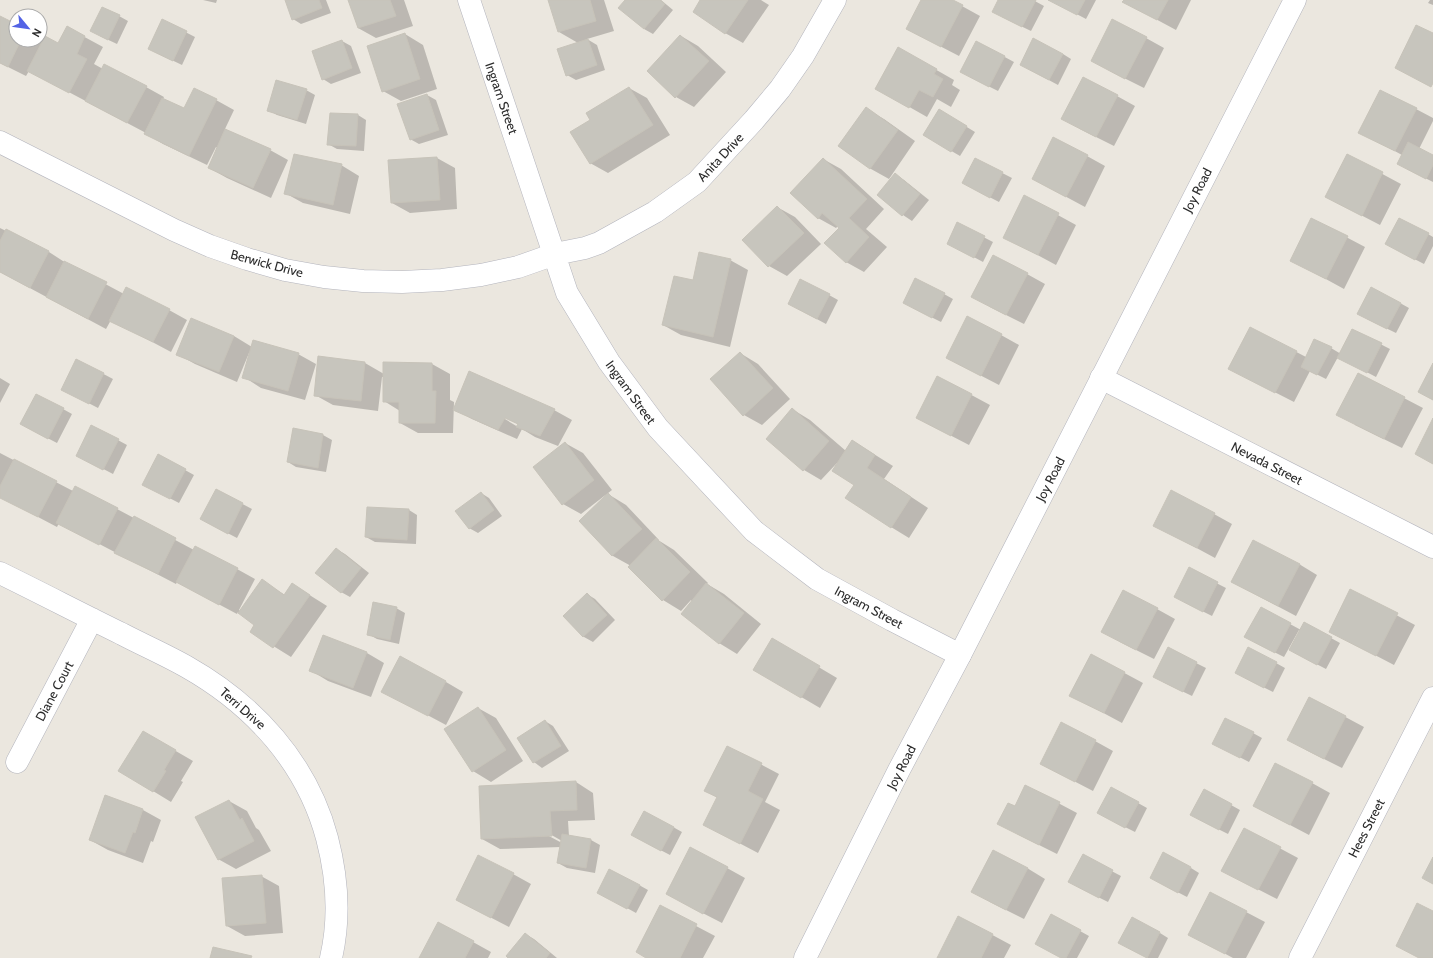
<svg xmlns="http://www.w3.org/2000/svg" width="1433" height="958" font-family="Cabin,sans-serif">
  <style>
    .shadow { fill: #0003; fill-rule: evenodd }
    .building { fill: #c7c5bd; stroke: #c7c3b9 }
    .lines { fill: none; stroke-linecap: round; stroke-linejoin: round }
    .minor-casing { stroke: #b3b4bd; stroke-width: 23 }
    .tertiary-casing { stroke: #b3b4bd; stroke-width: 23 }
    .minor { stroke: #fff; stroke-width: 22 }
    .tertiary { stroke: #fff; stroke-width: 22 }
    .labels { text-anchor: middle; dominant-baseline: central; stroke-width: 3.5; stroke-linejoin: round; paint-order: stroke }
    .street-label { font-size: 13px; fill: #2b2b2b; stroke: #fff }
  </style>
  <rect width="100%" height="100%" fill="#ebe7df"/>
  <!-- shadow -->
  <path class="shadow" d="M203 0H217L216 3Z
    M286 0H326L331 13 301 24 293 19Z
    M349 0H404L413 26 376 38 358 28Z
    M549 0H604L614 31 587 39 597 45 605 70 576 80 567 75 578 43 559 32Z
    M626 0H661L673 10 653 34 644 29Z
    M702 0H761L769 5 743 43 725 33Z
    M922 0H951L980 16 959 56 907 29Z
    M1000 0H1033L1044 6 1031 31 1002 17Z
    M1050 0H1096L1086 19Z
    M1125 0H1191L1176 30 1124 2Z
    M1430 0H1433V5L1428 3Z
    M119 16 128 21 117 44 100 36Z
    M0 17 16 25V40H40V38L59 45 68 28 103 47 94 64 103 69 146 87 164 97 163 99 184 109 216 100 234 110 225 129 270 150 288 160 271 198 227 178 209 168 218 148 216 147 207 165 163 144 145 133H146L29 71 26 76 0 63Z
    M162 20 195 37 182 65 157 53Z
    M405 34 423 45 437 89 401 101 383 91Z
    M681 36 698 46 726 72 694 107 676 97Z
    M1146 38 1164 48 1144 88 1110 71Z
    M342 41 351 46 361 73 331 84 323 79Z
    M977 42 1014 62 998 91 970 77Z
    M898 48 954 80 952 85 960 90 951 107 937 99 927 117 876 88Z
    M1063 54 1071 59 1058 85 1030 70Z
    M629 88 647 98 670 135 608 173 590 163 592 120Z
    M306 90 315 95 306 124 277 115 268 110Z
    M427 95 436 100 448 135 419 144 410 139 399 105Z
    M1117 96 1135 106 1114 146 1080 129Z
    M866 109 884 119 915 141 889 179 871 169 839 146Z
    M1416 109 1433 118V121L1419 149 1433 156V182L1407 169 1402 155 1378 142Z
    M939 110 975 132 960 156 924 135Z
    M358 115 366 120 364 151 337 149 328 144Z
    M1347 155 1401 184 1380 225 1326 197Z
    M1087 156 1105 166 1085 207 1033 179Z
    M437 158 455 168 457 209 410 213 392 203Z
    M823 159 841 169 884 209 866 229 887 247 864 272 846 262 840 228 838 226 836 228 818 218Z
    M975 159 1012 178 999 202 972 188Z
    M341 165 359 176 350 214 303 203 285 193Z
    M895 175 904 180 929 200 912 221 903 215 878 195Z
    M1025 197 1076 225 1056 265 1004 237Z
    M777 207 795 217 821 244 787 276 769 266Z
    M1312 219 1365 247 1344 289 1291 260Z
    M958 224 993 242 983 262 957 248Z
    M0 228 49 252 66 263 124 294 169 310 187 320 171 352 111 320 106 329 0 272Z
    M1428 234 1433 237V246L1424 264 1395 249Z
    M730 260 748 270 730 347 681 335 663 325 694 282Z
    M1027 274 1045 284 1024 324 990 307Z
    M944 294 953 299 941 322 913 308Z
    M829 295 838 300 826 324 798 309Z
    M1400 303 1409 308 1396 333 1367 319Z
    M1250 328 1306 357 1331 348 1341 354 1353 330 1390 349 1376 377 1338 357 1326 379 1310 371 1294 402 1230 369Z
    M1001 335 1019 345 999 385 947 358Z
    M234 336 252 347 298 354 316 364 305 400 261 388 244 377 250 354 249 353 237 382 195 364 177 354Z
    M740 353 758 364 790 399 762 425 744 415Z
    M319 357 365 363 384 374V363L432 364 450 374V400L454 402 453 433H418L400 423V411L384 401V377H382L378 411 333 405 315 395Z
    M77 360 113 379 98 408 71 394Z
    M1358 374 1423 408 1402 448 1355 425Z
    M938 377 990 405 969 445 917 418Z
    M0 378 10 384 0 403Z
    M63 409 72 414 57 443 30 429Z
    M454 409 554 410 572 420 558 446 535 437 522 429 517 439 472 419ZM501 415 518 424V427L500 416Z
    M792 409 810 420 846 451 853 441 893 466 884 479 928 508 909 538 891 527 837 463 821 480 804 470Z
    M92 426 127 445 113 474 86 460Z
    M293 430 323 435 332 440 326 472 296 467 288 462Z
    M565 443 583 453 612 490 581 514 563 504Z
    M0 453 73 491 117 509 194 550 237 569 255 579 239 610 240 611 262 581 285 595 292 584 327 606 291 657 251 632 256 625 238 612 237 614 177 582 176 584 59 523 57 527 0 497Z
    M185 470 194 475 179 503 152 489Z
    M216 490 252 509 237 538 210 524Z
    M481 493 489 498 502 516 478 533 469 528Z
    M608 494 626 505 659 540H658L674 550 708 583 707 584 724 594 761 624 737 654 719 643 691 600 681 611 663 600 630 567 631 566 613 556 581 521Z
    M409 510 417 515 416 544 375 542 366 537Z
    M1214 514 1232 524 1215 558 1154 525Z
    M336 549 345 554 369 573 350 597 341 592Z
    M1299 564 1317 575 1296 616 1232 582Z
    M1189 569 1226 588 1212 616 1184 602Z
    M1351 591 1415 625 1394 665 1348 641Z
    M587 594 595 599 615 620 593 642 584 637 564 616Z
    M396 608 405 613 399 644 377 639 368 634Z
    M1157 609 1175 619 1154 659 1120 642Z
    M1290 624 1301 630 1331 638 1340 643 1326 669 1299 655 1300 631 1299 630 1284 657 1254 642Z
    M773 640 837 678 820 708 755 670Z
    M1168 649 1206 668 1192 696 1163 682Z
    M367 653 384 663 371 697 328 681 310 670Z
    M1091 655 1143 683 1122 723 1070 695Z
    M1276 663 1285 668 1273 692 1245 678Z
    M446 682 463 692 446 725 401 701Z
    M1310 698 1364 727 1342 768 1306 750Z
    M478 708 496 718 523 761 491 782 473 771Z
    M545 721 553 726 569 751 542 768 534 762Z
    M143 732 193 761 181 781 183 782 171 802 153 791Z
    M1253 733 1262 738 1249 762 1222 748Z
    M1095 741 1113 751 1093 791 1041 764Z
    M728 747 779 774 765 802 780 810 758 853 705 825 718 798 705 791Z
    M576 782 593 793 595 820 568 821 569 836 591 840 600 845 595 873 567 868 558 863 561 847 500 849 482 839ZM548 833 562 841V843L547 835Z
    M1312 783 1330 793 1309 835 1254 806Z
    M1026 786 1077 813 1057 854 1017 834 1015 807Z
    M1111 788 1147 808 1135 832 1107 818Z
    M106 797 143 810 161 820 153 842 151 841 143 863 108 850 90 840Z
    M229 801 247 811 256 828 259 830 271 851 236 869 218 859Z
    M1231 805 1240 810 1228 834 1200 820Z
    M673 827 682 832 670 855 641 840Z
    M1244 829 1298 858 1277 899 1240 880Z
    M1083 856 1121 876 1108 902 1078 887Z
    M727 868 745 878 722 923 685 904Z
    M1027 868 1045 879 1024 919 990 902Z
    M1191 868 1199 873 1187 897 1160 883Z
    M513 874 531 884 509 927 457 900Z
    M261 876 279 886 283 933 245 936 227 926Z
    M639 885 648 890 636 913 607 897Z
    M1210 893 1265 922 1246 958H1233L1207 944Z
    M660 907 715 936 703 958H647Z
    M959 917 1011 945 1004 958H939Z
    M1080 931 1089 936 1077 958H1062Z
    M1160 933 1168 938 1158 958H1148L1128 948Z
    M525 934 534 939 557 958H510Z
    M473 942 491 952 488 958H420Z"/>
  <!-- building -->
  <path class="building" d="M285 0H319L322 8 292 20Z
    M348 0H390L396 16 358 28Z
    M548 0H590L596 21 558 32Z
    M625 0H660L665 4 644 29 618 8Z
    M700 0H748L725 34 693 12Z
    M921 0H953L963 5 941 47 906 29Z
    M998 0H1036L1022 27 992 12Z
    M1048 0H1085L1077 15Z
    M1124 0H1168L1157 20 1122 2Z
    M102 7 120 15 108 40 90 31Z
    M0 16 16 24V40H21L8 67 0 63Z
    M162 19 187 31 173 61 148 49Z
    M1112 19 1147 37 1125 79 1091 61Z
    M1416 25 1433 33V83L1431 87 1395 68Z
    M67 26 85 36 77 54 87 59 69 93 27 71 45 36 58 43Z
    M405 33 420 79 382 92 367 46Z
    M680 35 709 61 675 98 647 71Z
    M1033 38 1063 54 1049 80 1020 65Z
    M588 39 597 65 566 76 557 49Z
    M342 40 352 68 322 80 312 51Z
    M976 41 1005 56 989 87 960 72Z
    M898 47 937 69 934 74 943 79 933 97 919 90 909 108 875 89Z
    M104 64 147 86 127 123 85 101Z
    M1083 77 1118 95 1096 137 1061 119Z
    M276 80 307 89 297 120 267 111Z
    M629 87 653 125 590 164 570 132 590 120 586 113Z
    M194 88 217 99 189 156 144 134 162 98 184 108Z
    M1380 90 1417 108 1395 151 1358 133Z
    M427 94 439 130 410 140 397 104Z
    M866 107 898 130 870 169 838 146Z
    M939 109 967 126 951 152 923 135Z
    M330 113 358 114 356 146 327 145Z
    M225 129 271 149 253 188 208 168Z
    M1053 137 1088 155 1066 197 1032 179Z
    M1408 142 1433 155V165L1426 179 1397 164Z
    M294 154 342 164 333 205 284 194Z
    M1347 154 1383 172 1362 216 1325 197Z
    M437 157 440 200 391 203 388 160Z
    M823 158 867 199 849 218 869 237 846 263 824 243 839 228 822 213 818 219 790 193Z
    M975 158 1003 172 990 198 962 183Z
    M895 173 920 194 902 216 877 195Z
    M1024 195 1059 213 1038 255 1003 238Z
    M777 206 804 233 768 267 742 240Z
    M1311 218 1348 236 1326 279 1290 261Z
    M1399 218 1429 233 1415 260 1385 244Z
    M957 222 985 236 974 258 947 244Z
    M6 229 49 251 30 288 0 272V241Z
    M699 252 731 259 713 337 662 325 674 276 693 280Z
    M993 255 1028 273 1006 315 971 297Z
    M64 261 107 282 88 319 46 297Z
    M915 278 945 293 932 318 903 303Z
    M800 279 830 294 817 319 788 304Z
    M126 287 170 309 153 342 109 321Z
    M1371 287 1401 303 1387 329 1357 314Z
    M967 316 1002 334 981 376 946 358Z
    M191 318 234 336 219 372 176 355Z
    M1250 327 1297 351 1275 393 1228 369Z
    M1352 329 1382 343 1367 373 1337 358Z
    M1314 339 1332 347 1317 375 1301 367Z
    M253 340 299 353 288 391 242 378Z
    M740 352 773 388 743 416 710 379Z
    M318 356 365 362 361 401 314 396Z
    M76 359 104 373 89 404 61 390Z
    M383 362 432 363V391H436L435 423H399V402H383Z
    M1433 363V400L1418 392Z
    M469 371 555 409 540 436 516 427 518 424 505 418 498 430 453 410Z
    M1358 373 1405 397 1384 439 1336 415Z
    M937 376 972 394 951 436 916 418Z
    M36 394 64 408 48 439 20 424Z
    M792 408 829 441 803 471 766 439Z
    M1433 418V464L1415 454Z
    M91 425 119 439 103 470 76 456Z
    M293 428 323 434 318 468 287 462Z
    M852 440 875 455 867 468 911 497 891 528 845 498 854 485 832 471Z
    M565 442 594 480 562 505 533 467Z
    M158 454 186 469 170 499 142 485Z
    M14 459 57 481 38 517 0 498V486Z
    M75 486 118 508 99 545 56 523Z
    M216 489 243 503 228 534 200 519Z
    M1171 490 1215 513 1197 548 1153 526Z
    M481 492 494 510 469 529 455 511Z
    M608 493 642 529 612 556 579 521Z
    M367 507 409 509 407 540 365 537Z
    M134 516 176 538 158 574 114 553Z
    M656 538 690 572 662 601 628 567Z
    M1253 540 1300 564 1278 606 1231 582Z
    M195 546 238 568 219 605 176 582Z
    M336 548 361 568 341 593 315 573Z
    M1189 567 1218 582 1203 612 1174 597Z
    M262 579 284 595 292 583 310 595 273 648 250 632 254 625 238 613Z
    M706 583 744 613 719 644 681 614Z
    M1350 589 1398 613 1376 656 1329 632Z
    M1123 590 1158 608 1136 650 1101 632Z
    M587 593 607 615 583 637 563 616Z
    M373 602 397 607 390 640 367 635Z
    M1261 607 1291 623 1275 653 1244 637Z
    M1304 622 1332 637 1317 665 1289 650Z
    M323 635 367 652 353 688 309 671Z
    M772 638 820 666 801 698 753 670Z
    M1168 647 1197 662 1183 692 1153 677Z
    M1248 647 1277 662 1264 688 1235 673Z
    M1091 654 1125 672 1104 713 1069 696Z
    M400 656 446 681 428 716 381 692Z
    M1309 697 1346 716 1324 759 1287 740Z
    M478 707 506 750 472 772 444 729Z
    M1225 718 1254 732 1240 758 1212 744Z
    M545 720 561 746 533 763 517 738Z
    M1061 722 1096 740 1075 782 1040 764Z
    M143 731 176 750 164 770 166 771 153 792 118 771Z
    M727 746 762 763 748 791 763 799 740 844 703 825 717 797 704 791Z
    M1275 763 1313 782 1290 825 1253 806Z
    M576 781 577 810 550 811 552 836 481 839 479 786Z
    M1025 785 1060 802 1039 845 997 824 1008 803 1015 806Z
    M1111 787 1139 802 1125 828 1097 813Z
    M1204 789 1232 804 1219 830 1190 815Z
    M105 795 143 809 135 833 133 832 125 853 89 840Z
    M229 800 240 820 242 818 254 841 218 860 195 817Z
    M644 811 674 827 661 851 631 835Z
    M1244 828 1281 847 1258 890 1221 871Z
    M562 834 591 839 586 868 557 863Z
    M690 847 728 867 703 914 666 894Z
    M993 850 1028 868 1006 910 971 892Z
    M1163 852 1191 867 1178 893 1150 878Z
    M1083 854 1113 870 1099 898 1068 882Z
    M478 855 514 873 491 918 456 900Z
    M1433 857V884L1422 878Z
    M609 869 640 885 627 909 597 893Z
    M262 875 266 923 226 926 222 878Z
    M1210 892 1247 911 1225 954 1188 935Z
    M1417 903 1433 911V958H1419L1396 946Z
    M660 905 697 924 680 958H646L636 952Z
    M1051 914 1081 930 1066 958H1061L1035 944Z
    M958 916 993 934 981 958H937Z
    M1132 917 1160 932 1147 958 1118 943Z
    M438 922 474 941 465 958H419Z
    M525 933 550 953 546 958H508L506 956Z
    M213 947 252 956 251 958H210Z"/>
  <g class="lines">
    <defs>
      <path id="minor" d="M469 0 567 293 609 362 658 428 754 531 817 579 892 620 960 655
        M0 142 174 230 210 246 247 259 285 270 324 277 363 281 402 282 442 280 481 275 518 267 555 254 585 248 599 243 655 212 697 182 754 120 780 89 803 56 835 0
        M1101 378 1433 547
        M0 573C41 593 81 614 122 634 143 645 166 655 187 667 254 705 307 763 327 838 337 876 340 919 331 958
        M17 762 92 619
        M1300 958 1433 698"/>
      <path id="tertiary" d="M805 958 899 770 960 655 1295 0"/>
    </defs>
    <!-- minor casing -->
    <use href="#minor" class="minor-casing"/>
    <!-- tertiary casing -->
    <use href="#tertiary" class="tertiary-casing"/>
    <!-- minor -->
    <use href="#minor" class="minor"/>
    <!-- tertiary -->
    <use href="#tertiary" class="tertiary"/>
  </g>
  <g class="labels">
    <!-- street labels -->
    <g class="street-label">
      <text transform="translate(502 98) rotate(71)">Ingram Street</text>
      <text transform="translate(720 157) rotate(-47)">Anita Drive</text>
      <text transform="translate(1197 190) rotate(-63)">Joy Road</text>
      <text transform="translate(267 263) rotate(15)">Berwick Drive</text>
      <text transform="translate(631 392) rotate(54)">Ingram Street</text>
      <text transform="translate(1267 463) rotate(27)">Nevada Street</text>
      <text transform="translate(1050 479) rotate(-63)">Joy Road</text>
      <text transform="translate(869 607) rotate(28)">Ingram Street</text>
      <text transform="translate(54 691) rotate(-62)">Diane Court</text>
      <text transform="translate(243 708) rotate(41)">Terri Drive</text>
      <text transform="translate(901 767) rotate(-63)">Joy Road</text>
      <text transform="translate(1366 828) rotate(-63)">Hees Street</text>
    </g>
  </g>
  <!-- north arrow -->
  <g transform="translate(28 28) rotate(119)"><circle r="19" fill="#ffffff" stroke="#aaaaaa"/>
  <path d="M0-3L7 15L0 10L-7 15Z" fill="#5363e5"/>
  <text y="-6" font-size="11" font-weight="bold" text-anchor="middle" fill="#2b2b2b">N</text>
  </g>
</svg>
